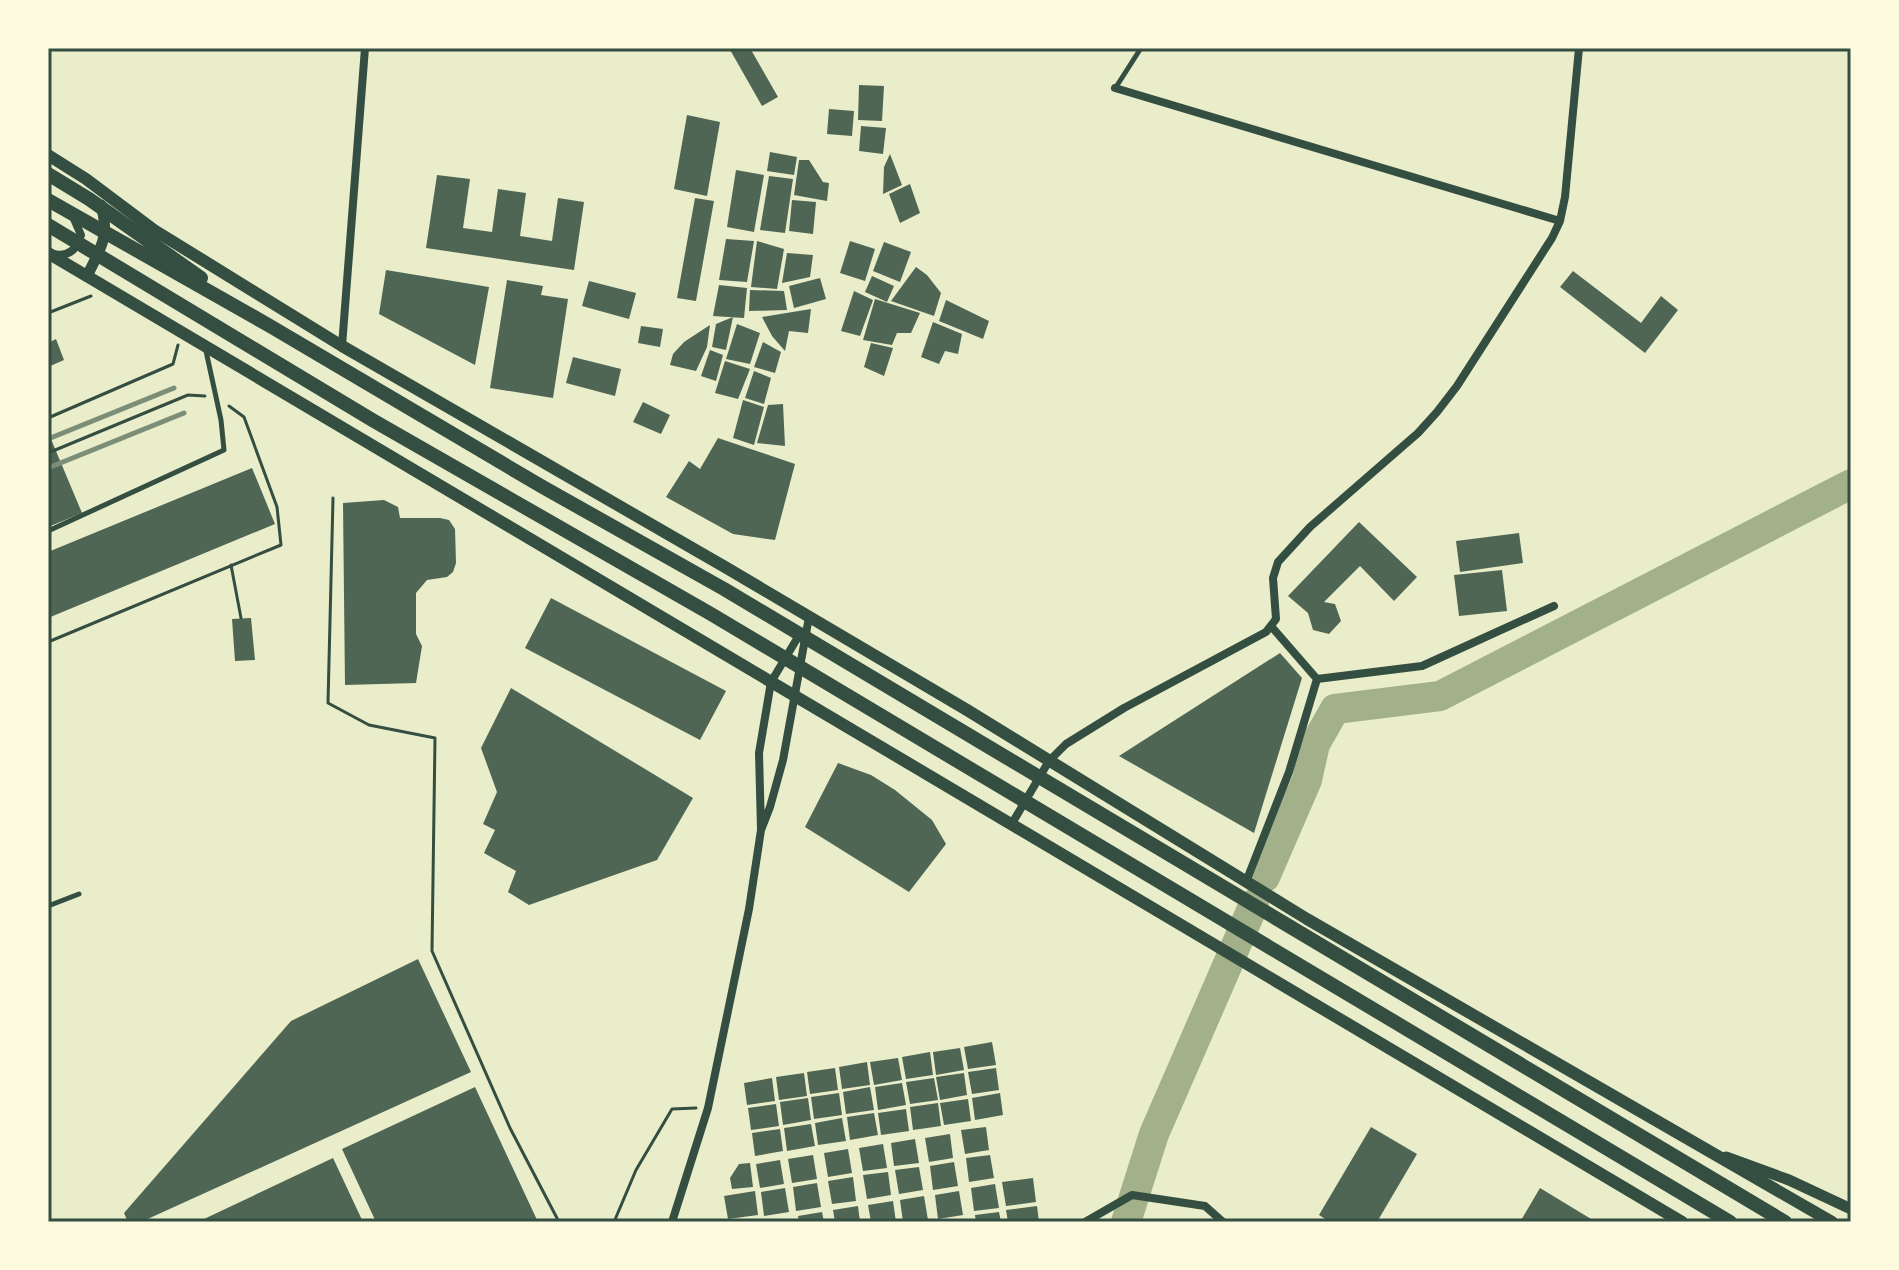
<svg xmlns="http://www.w3.org/2000/svg" width="1899" height="1270" font-family="'Open Sans',sans-serif">
  <style>
    .lines { fill: none; stroke-linecap: round; stroke-linejoin: round }
    .river { stroke: #a3b18a; stroke-width: 30 }
    .building { fill: #4f6655 }
    .path { stroke: #344e41; stroke-width: 3 }
    .service { stroke: #344e41; stroke-width: 5 }
    .minor { stroke: #344e41; stroke-width: 8 }
    .tertiary { stroke: #344e41; stroke-width: 11 }
    .secondary { stroke: #344e41; stroke-width: 12 }
    .primary { stroke: #344e41; stroke-width: 14 }
    .rail { stroke: #7c8e77; stroke-width: 5 }
    .neatline { fill: none; stroke: #344e41; stroke-width: 3 }
  </style>
  <rect width="100%" height="100%" fill="#e9edc9"/>
  <g class="lines">
    <!-- river -->
    <path class="river" d="M1265 877 1307 780 1315 744 1335 709 1440 696 1851 484
      M1126 1222 1154 1134 1254 904"/>
  </g>
  <!-- building -->
  <path class="building" d="M729 48H750L778 97 762 106Z
    M859 85 884 86 882 121 858 120Z
    M829 109 854 111 852 136 827 134Z
    M687 115 720 122 707 196 674 189Z
    M861 126 886 128 883 154 859 151Z
    M770 152 797 157 794 175 767 171Z
    M890 154 902 185 883 194 884 167Z
    M799 160H809L823 182 829 183 827 201 794 195Z
    M736 170 764 175 754 232 727 227Z
    M437 175 470 179 463 228 492 232 498 189 526 193 520 236 552 241 558 198 584 202 574 270 426 248Z
    M769 176 793 179 785 233 760 230Z
    M910 184 920 213 900 223 889 194Z
    M695 198 714 201 696 301 677 298Z
    M792 200 816 202 813 234 789 231Z
    M726 239 754 241 747 282 719 280Z
    M757 241 784 249 777 289 751 287Z
    M850 241 875 249 865 281 840 273Z
    M884 242 911 252 900 282 873 271Z
    M787 253 813 255 810 277 782 283Z
    M916 267 927 275 941 293 934 316 891 301Z
    M386 270 489 287 475 365 379 314Z
    M1573 271 1641 323 1661 296 1678 310 1645 353 1560 287Z
    M872 276 894 286 887 302 865 292Z
    M820 278 826 299 794 308 789 286Z
    M507 280 543 286 541 295 568 299 553 398 490 388Z
    M589 281 636 293 629 319 582 306Z
    M719 285 747 288 744 318 713 316Z
    M750 290 784 291 787 310 749 311Z
    M854 291 873 300 860 336 841 331Z
    M875 299 920 313 911 333H897L892 345 863 340Z
    M946 300 989 321 983 339 939 321Z
    M811 309 808 333 789 331 785 351 772 336 762 317Z
    M733 317 726 350 712 347 716 324Z
    M933 322 962 334 958 354 945 351 939 364 921 357Z
    M737 324 760 333 750 364 726 359Z
    M710 325 707 347 696 371 670 365 673 354 684 342Z
    M641 326 663 329 660 347 638 343Z
    M56 339 64 360 48 367V343Z
    M763 342 781 352 775 373 754 367Z
    M871 343 893 348 884 376 864 367Z
    M710 350 723 355 716 381 701 376Z
    M573 357 621 369 615 396 566 383Z
    M725 361 750 369 738 399 715 393Z
    M754 371 771 378 764 404 745 398Z
    M743 400 764 407 754 445 733 438Z
    M643 402 670 415 661 434 633 422Z
    M783 404 785 446 757 443 768 405Z
    M48 432 82 513 48 527Z
    M718 438 795 464 775 540 733 534 666 497 689 461 700 469Z
    M252 468 275 524 48 618V552Z
    M384 500 398 507 400 518H440L449 520 455 529 456 563 453 572 447 577 427 580 416 593V634L422 646 416 683 345 685 343 503Z
    M1359 522 1417 577 1394 601 1360 566 1324 602 1335 604 1341 621 1329 634 1313 630 1308 613 1288 596Z
    M1519 533 1523 563 1460 572 1456 541Z
    M1502 570 1507 611 1459 616 1454 575Z
    M551 598 726 691 700 740 525 648Z
    M251 618 255 660 235 661 232 619Z
    M1280 653 1302 678 1254 833 1119 756Z
    M511 688 693 798 657 860 529 905 508 892 516 871 484 853 495 830 483 824 497 792 481 748Z
    M838 763 871 775 895 790 932 820 946 844 909 892 805 827Z
    M418 959 471 1072 141 1222H128L124 1213 291 1021Z
    M992 1042 996 1065 968 1069 964 1047Z
    M960 1048 964 1070 936 1075 933 1052Z
    M930 1052 933 1075 906 1079 902 1057Z
    M898 1058 902 1080 874 1085 870 1062Z
    M867 1062 870 1085 842 1089 839 1067Z
    M835 1068 838 1090 810 1094 807 1072Z
    M996 1068 999 1090 972 1094 968 1072Z
    M804 1073 807 1096 779 1100 776 1077Z
    M964 1073 967 1095 940 1100 936 1077Z
    M772 1078 775 1101 747 1105 744 1083Z
    M934 1078 938 1100 910 1104 906 1082Z
    M902 1083 906 1105 878 1110 875 1087Z
    M475 1087 538 1222H376L342 1149Z
    M870 1087 874 1110 846 1114 843 1092Z
    M839 1093 842 1115 814 1119 811 1097Z
    M1000 1093 1003 1115 975 1120 972 1098Z
    M808 1098 811 1120 783 1125 780 1102Z
    M968 1099 971 1121 944 1125 940 1103Z
    M938 1103 941 1126 913 1130 910 1107Z
    M776 1104 779 1126 751 1130 748 1108Z
    M906 1109 909 1131 881 1135 878 1113Z
    M874 1113 878 1135 850 1140 847 1117Z
    M842 1118 846 1141 818 1145 815 1123Z
    M811 1124 815 1146 787 1151 784 1128Z
    M986 1127 989 1150 965 1154 961 1130Z
    M1371 1127 1417 1154 1377 1222H1330L1319 1215Z
    M780 1129 783 1151 755 1156 752 1133Z
    M950 1134 953 1158 929 1162 925 1138Z
    M915 1139 919 1163 894 1166 891 1143Z
    M883 1144 887 1168 863 1171 859 1148Z
    M848 1149 852 1173 828 1177 824 1153Z
    M813 1155 817 1179 792 1183 788 1159Z
    M990 1155 994 1178 969 1182 966 1158Z
    M333 1158 363 1222H205L204 1219Z
    M780 1160 784 1184 760 1188 756 1164Z
    M954 1162 958 1186 933 1190 930 1166Z
    M750 1163 753 1187 732 1189 730 1178 739 1164Z
    M919 1167 923 1190 899 1194 895 1170Z
    M888 1172 891 1195 867 1199 863 1175Z
    M853 1177 856 1201 832 1204 828 1181Z
    M1033 1178 1036 1202 1006 1206 1002 1182Z
    M817 1183 821 1207 796 1211 793 1187Z
    M995 1184 999 1208 974 1211 971 1188Z
    M785 1188 789 1212 764 1216 761 1192Z
    M1540 1188 1596 1222H1520Z
    M755 1191 758 1215 728 1219 724 1196Z
    M959 1191 963 1215 938 1219 935 1195Z
    M924 1196 928 1220 903 1222 900 1200Z
    M893 1201 896 1222H871L868 1205Z
    M858 1206 860 1222H835L833 1210Z
    M1037 1206 1039 1222H1008L1006 1210Z
    M822 1212 824 1222H799L798 1216Z
    M999 1212 1001 1222H976L975 1215Z"/>
  <g class="lines">
    <!-- path -->
    <path class="path" d="M48 313 91 296
      M48 418 173 364 178 345
      M48 453 188 395 205 396
      M333 498 328 703 369 725 435 738 432 951 510 1128 559 1222
      M231 565 241 618
      M48 642 281 545 277 507 244 417 229 406
      M614 1222 636 1170 672 1109 696 1108"/>
    <!-- service -->
    <path class="service" d="M1116 87 1141 48
      M48 531 224 450 221 420 206 351
      M48 906 79 894"/>
    <!-- minor -->
    <path class="minor" d="M1115 88 1560 221
      M53 254C68 257 77 250 81 235L74 219
      M342 346 365 48
      M1317 679 1422 666 1554 606
      M1011 825 1049 761 1066 744 1124 708 1266 632 1276 619 1273 578 1278 562 1310 527 1418 433 1437 412 1457 386 1552 238 1560 221 1565 197 1579 48
      M761 829 759 753 771 682 801 632
      M1246 882 1289 772 1317 679 1271 626
      M672 1222 708 1108 749 909 761 830 770 807 783 760 809 617
      M1085 1222 1132 1195 1205 1206 1223 1222"/>
    <!-- tertiary -->
    <path class="tertiary" d="M87 276C101 248 110 236 101 205
      M1726 1157 1789 1180 1851 1209"/>
    <!-- secondary -->
    <path class="secondary" d="M48 155 86 179 154 230 342 346 725 567 967 710 1307 919 1832 1222
      M48 253 1682 1222"/>
    <!-- primary -->
    <path class="primary" d="M48 174 89 199 201 278
      M48 200 270 326 541 486 724 589 1785 1222
      M48 225 374 421 711 614 1730 1222"/>
    <!-- rail -->
    <path class="rail" d="M48 439 174 388
      M48 468 184 413"/>
  </g>
  <!-- border -->
  <rect width="1899" height="1270" fill="none" stroke="#fefae0" stroke-width="100"/>
  <rect x="50" y="50" width="1799" height="1170" class="neatline"/>
</svg>
